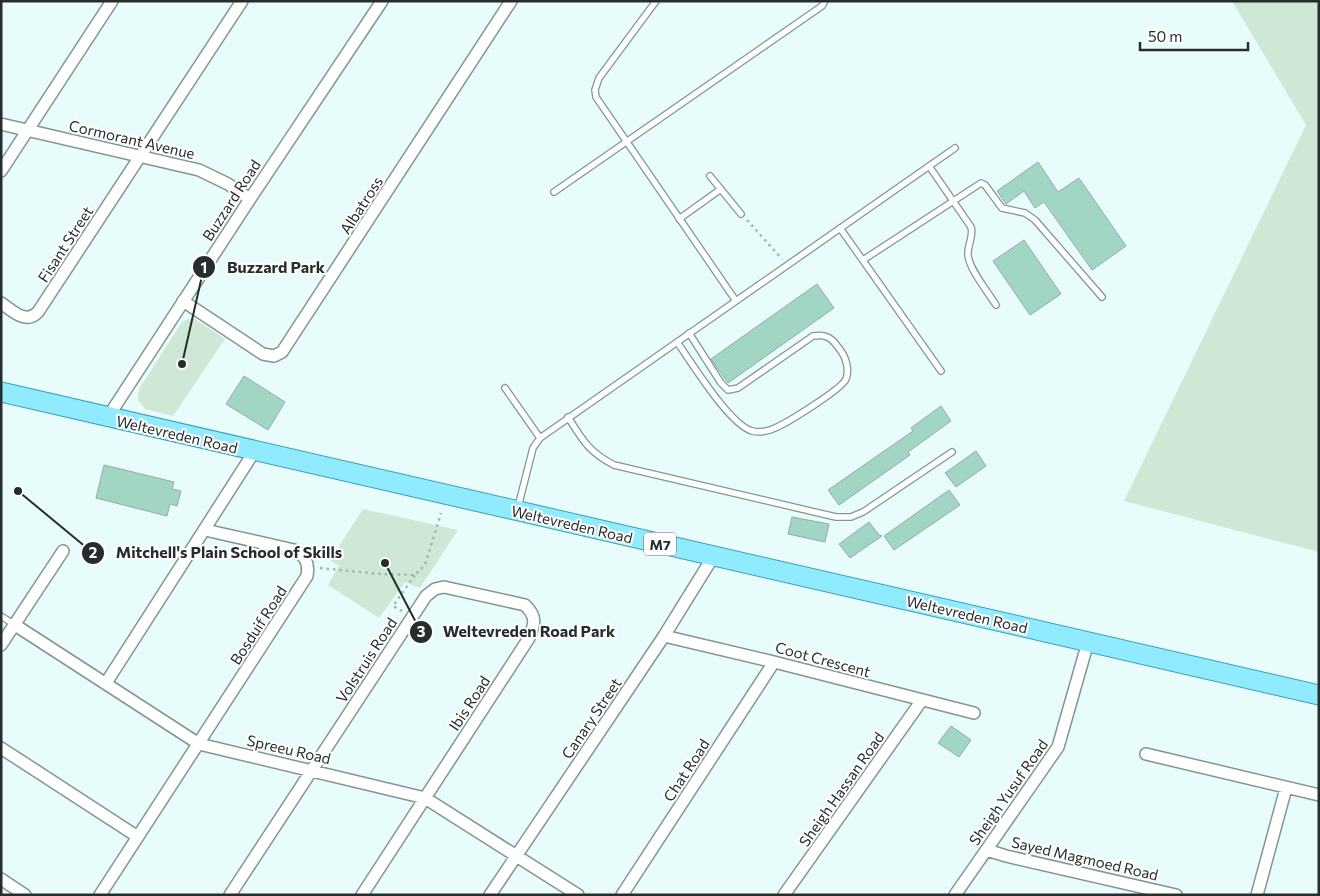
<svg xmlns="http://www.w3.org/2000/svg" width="1320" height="896" font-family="Commissioner,sans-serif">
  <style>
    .green { fill: #cfe8d5 }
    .building { fill: #a1d5c4; stroke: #9aaaa5 }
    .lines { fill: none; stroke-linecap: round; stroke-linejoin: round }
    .lane-casing { stroke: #839595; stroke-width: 8 }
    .street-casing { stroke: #839595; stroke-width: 14 }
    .primary-casing { stroke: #3b9fb4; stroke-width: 21 }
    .path { stroke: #a4b4b3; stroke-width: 2.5; stroke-dasharray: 2.5 4; stroke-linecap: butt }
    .lane { stroke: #fff; stroke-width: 5.5 }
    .street { stroke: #fff; stroke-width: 11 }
    .primary { stroke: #91ebfe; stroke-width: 19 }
    .labels { text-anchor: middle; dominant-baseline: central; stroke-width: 4; stroke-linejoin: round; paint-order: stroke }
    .shield { fill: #fff; stroke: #676c6c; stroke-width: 1 }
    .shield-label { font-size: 14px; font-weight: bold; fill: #262d2d }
    .street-label { font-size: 15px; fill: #262d2d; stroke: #fff }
    .leader { fill: none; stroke: #262d2d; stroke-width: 2 }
    .callout-dot { fill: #262d2d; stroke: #fff; stroke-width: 2 }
    .mark-label { font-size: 15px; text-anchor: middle; font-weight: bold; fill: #fff }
    .callout-label { font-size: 16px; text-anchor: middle; font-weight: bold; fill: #262d2d; stroke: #fff; stroke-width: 4; stroke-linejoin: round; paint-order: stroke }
  </style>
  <rect width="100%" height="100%" fill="#e8fcfb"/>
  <!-- green -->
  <path class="green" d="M1232 1H1319V552L1124 501 1306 125Z
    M188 319H195L225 339 173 416 145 409 138 400 139 389 182 322Z
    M363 509 458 530 420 588 405 582 379 618 328 585 339 566 330 560Z"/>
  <!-- building -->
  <path class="building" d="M1038 162 1058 192 1079 178 1126 246 1092 270 1044 202 1035 208 1024 191 1006 204 997 191Z
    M1024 240 1061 294 1030 315 993 261Z
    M817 284 834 308 728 383 711 359Z
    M244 376 285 402 268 430 226 404Z
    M941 406 951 421 908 452 910 455 839 505 828 490 913 431 911 428Z
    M976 451 986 466 956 487 945 473Z
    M104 465 174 482 172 489 181 491 177 506 170 504 167 516 96 498Z
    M949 490 960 505 894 550 884 536Z
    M792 517 829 524 825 542 788 534Z
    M869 522 879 535 882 536 850 558 839 544Z
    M951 726 971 740 959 757 938 743Z"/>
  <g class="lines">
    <defs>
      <path id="lane" d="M656 1 599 78 595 90 596 97 736 301
        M929 166 971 227C974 237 967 245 968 255 969 269 988 292 996 305
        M710 176 741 214
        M554 192 822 6 825 1
        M679 219 721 189
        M840 228 941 371
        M863 260 981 183 985 185 1002 208 1025 213 1035 220 1102 297
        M677 342C692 363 729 424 752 431 759 433 769 431 775 428 787 423 842 389 846 379 850 368 845 355 838 347 831 337 825 334 813 336L738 388 728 390 721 383 689 333
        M505 388 540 438
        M568 417C583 441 589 452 614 465L836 517H851L863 512 952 452
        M518 507 533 448 540 438 955 148
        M1 616 15 625"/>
      <path id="street" d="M1 124 199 170 228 184 250 199
        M1 171 112 1
        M183 301 263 354 274 356 282 352 511 1
        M1 303C13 311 26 325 38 312L242 1
        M108 417 250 199 382 1
        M15 625 199 744 425 798 578 895
        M664 636 774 662 974 713
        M1 645 63 551
        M106 683 254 452
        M1 748 138 837
        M1146 754 1319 795
        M987 850 1006 856 1176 895
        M1 879 25 895
        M100 895 307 576C309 563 306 556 294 550L205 530
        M230 895 426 596 435 589 444 587 525 605C537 617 535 623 529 638L362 895
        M490 895 664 636 713 557
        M622 895 774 662
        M784 895 922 700
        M955 895 1058 747 1088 642
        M1257 895 1286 788"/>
      <path id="primary" d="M1 392 1319 695"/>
    </defs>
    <!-- lane casing -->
    <use href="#lane" class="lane-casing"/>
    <!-- street casing -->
    <use href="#street" class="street-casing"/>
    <!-- primary casing -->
    <use href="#primary" class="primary-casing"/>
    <!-- path -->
    <path class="path" d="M747 220 782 259
      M320 568 380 574 415 575 425 565 441 513
      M402 611 393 606 415 575"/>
    <!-- lane -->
    <use href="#lane" class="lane"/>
    <!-- street -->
    <use href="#street" class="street"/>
    <!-- primary -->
    <use href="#primary" class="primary"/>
  </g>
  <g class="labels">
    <!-- shield labels -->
    <rect class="shield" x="644" y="532.5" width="32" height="23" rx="4"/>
    <g class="shield-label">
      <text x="660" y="544">M7</text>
    </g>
    <!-- street labels -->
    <g class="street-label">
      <text transform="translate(132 139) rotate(13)">Cormorant Avenue</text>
      <text transform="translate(231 200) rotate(-57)">Buzzard Road</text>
      <text transform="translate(361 205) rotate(-57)">Albatross</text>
      <text transform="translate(65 244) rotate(-57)">Fisant Street</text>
      <text transform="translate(177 434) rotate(13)">Weltevreden Road</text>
      <text transform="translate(572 524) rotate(13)">Weltevreden Road</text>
      <text transform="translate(967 614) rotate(13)">Weltevreden Road</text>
      <text transform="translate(258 625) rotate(-57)">Bosduif Road</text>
      <text transform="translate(823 659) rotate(15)">Coot Crescent</text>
      <text transform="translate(366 660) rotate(-57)">Volstruis Road</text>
      <text transform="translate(469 703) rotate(-57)">Ibis Road</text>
      <text transform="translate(591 718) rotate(-56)">Canary Street</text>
      <text transform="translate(289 749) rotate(13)">Spreeu Road</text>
      <text transform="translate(686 770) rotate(-57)">Chat Road</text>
      <text transform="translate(841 789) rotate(-55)">Sheigh Hassan Road</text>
      <text transform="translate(1008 792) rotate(-55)">Sheigh Yusuf Road</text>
      <text transform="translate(1085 858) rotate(13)">Sayed Magmoed Road</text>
    </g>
  </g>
  <!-- callouts -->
  <path class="leader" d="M182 364L204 267M18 491L93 553M385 563L421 632"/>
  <g class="callout-dot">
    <circle cx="182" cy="364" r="5"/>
    <circle cx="18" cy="491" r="5"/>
    <circle cx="385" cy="563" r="5"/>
    <circle cx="204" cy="267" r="12"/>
    <circle cx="93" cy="553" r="12"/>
    <circle cx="421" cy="632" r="12"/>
  </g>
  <g class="mark-label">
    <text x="204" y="273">1</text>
    <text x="93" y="558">2</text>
    <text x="421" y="637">3</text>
  </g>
  <g class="callout-label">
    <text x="276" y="273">Buzzard Park</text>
    <text x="229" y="558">Mitchell's Plain School of Skills</text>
    <text x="529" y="637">Weltevreden Road Park</text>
  </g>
  <!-- border -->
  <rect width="1320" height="896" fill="none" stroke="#262d2d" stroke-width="5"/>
  <!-- scale -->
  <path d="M1140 42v8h108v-8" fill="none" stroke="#262d2d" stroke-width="2.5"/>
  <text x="1148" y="42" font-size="15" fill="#262d2d" stroke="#ffffff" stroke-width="4" paint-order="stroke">50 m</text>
</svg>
